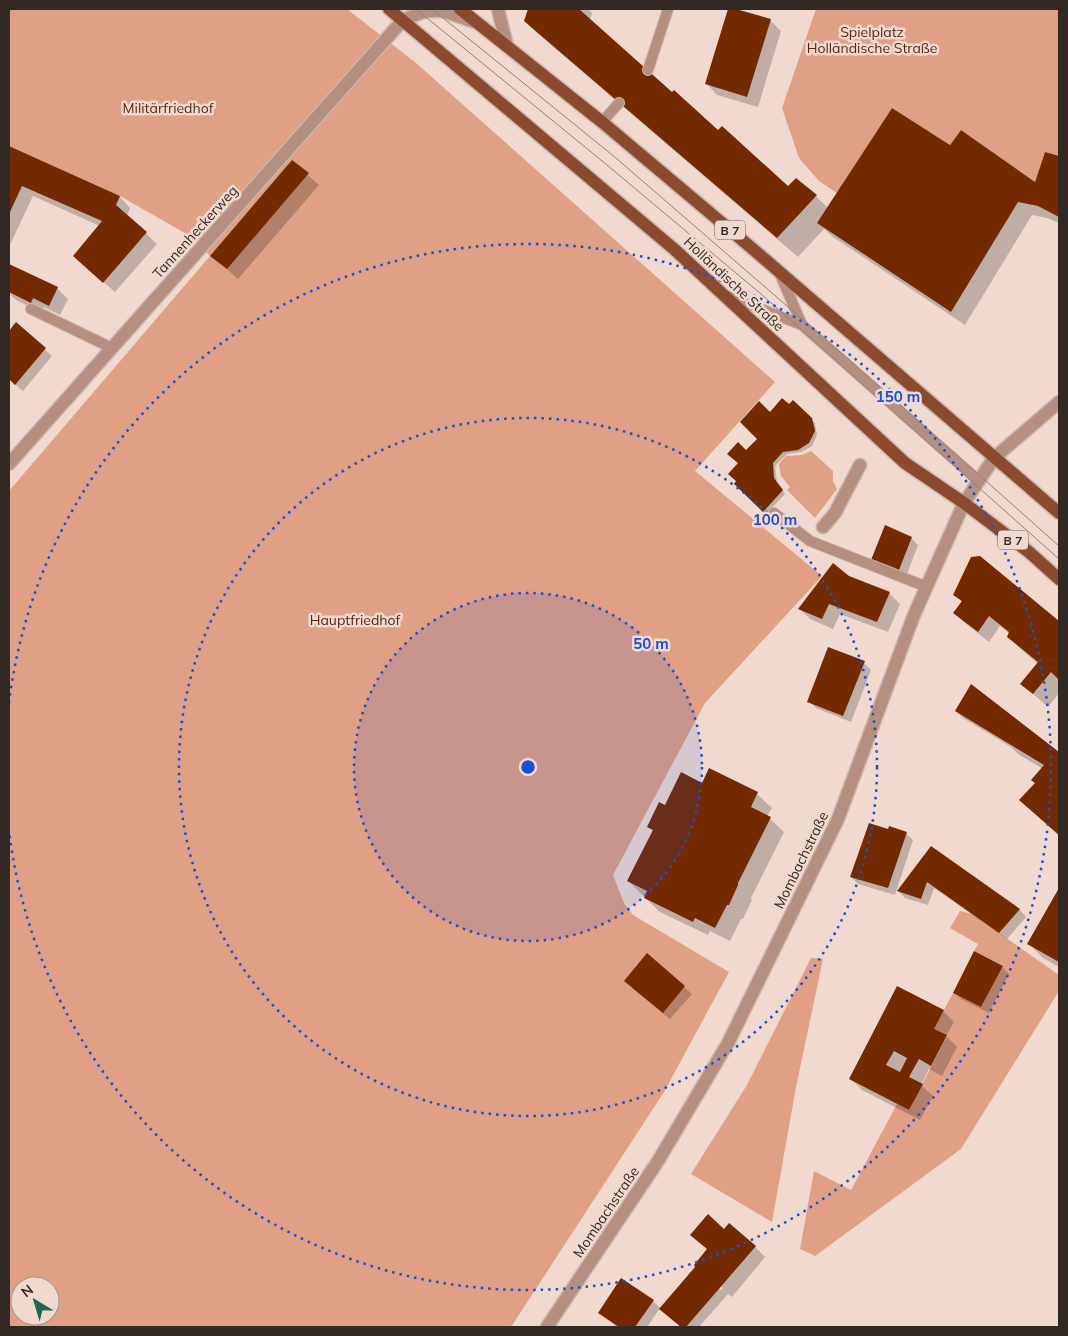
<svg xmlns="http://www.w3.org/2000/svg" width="1068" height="1336" font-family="Mulish,sans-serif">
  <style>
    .green { fill: #dfa085; fill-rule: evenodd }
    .shadow { fill: #0003; fill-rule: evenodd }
    .building { fill: #742a00; fill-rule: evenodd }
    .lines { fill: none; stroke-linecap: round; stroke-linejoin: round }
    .service-casing { stroke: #cbb6ad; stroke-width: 12 }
    .pedestrian-casing { stroke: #cbb6ad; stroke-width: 15 }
    .minor-casing { stroke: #cbb6ad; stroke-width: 15 }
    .tertiary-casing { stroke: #cbb6ad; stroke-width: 15 }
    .primary-casing { stroke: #cbb6ad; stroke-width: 15 }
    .service { stroke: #b58f7f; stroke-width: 10 }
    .pedestrian { stroke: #b58f7f; stroke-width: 12 }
    .minor { stroke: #b58f7f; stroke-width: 12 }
    .tertiary { stroke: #b58f7f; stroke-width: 12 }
    .primary { stroke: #8b4a2d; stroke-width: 12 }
    .tram { stroke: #93827b; stroke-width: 1 }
    .ring { fill: none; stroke: #1d4ed8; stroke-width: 2.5; stroke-dasharray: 2.5 5 }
    .labels { text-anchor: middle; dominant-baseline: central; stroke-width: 5; stroke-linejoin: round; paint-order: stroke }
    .shield { fill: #f1d9cf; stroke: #6b5e58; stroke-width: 1 }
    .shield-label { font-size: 12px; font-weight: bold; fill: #322925 }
    .park-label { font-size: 14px; fill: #5c270c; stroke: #f1d9cf }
    .street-label { font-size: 14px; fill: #322925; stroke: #f1d9cf }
    .centre { fill: #1d4ed8; stroke: #f1d9cf; stroke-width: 2.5 }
    .ring-label { font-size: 15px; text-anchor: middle; font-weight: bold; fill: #1d4ed8; stroke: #f1d9cf; stroke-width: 5; stroke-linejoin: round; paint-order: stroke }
  </style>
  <rect width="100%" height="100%" fill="#f1d9cf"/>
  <!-- green -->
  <path class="green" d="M9 9H347L416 63 775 382 695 471 822 576 705 703 613 875 624 903 633 915 729 972 664 1092 511 1327H9V491L210 256 190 236 120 196 9 146ZM20 1286H50V1316H20Z
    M816 9H1059V157L1045 152 1035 182 961 130 950 145 892 108 837 193 819 181 799 158 782 108Z
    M811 451 833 471V481L837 489 815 518 787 490 790 487 781 476 779 464 786 456 802 455Z
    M960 911 972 914 1059 975V991L961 1149 815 1256 800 1249 814 1171 851 1190 897 1104 909 1110 947 1036 934 1029 953 993 981 1007 1003 966 974 951 978 944 950 928Z
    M811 958 823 959 796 1087 772 1222 691 1174 747 1085Z"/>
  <!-- shadow -->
  <path class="shadow" d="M529 9H588L592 13 590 20 672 93 789 188 816 196 828 208 950 147 1035 184 1046 154 1059 158V223L1047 218 1032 215 965 325 833 237 824 229 798 257 536 32 525 21Z
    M729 9 770 20 781 31 758 107 717 95 707 84Z
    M9 147 120 197 130 208 127 216 157 244 115 292 85 266 100 226 33 196 9 247Z
    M293 162 319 185 238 279 212 256Z
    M9 265 57 288 68 299 60 315 44 307 42 313 16 300 9 293Z
    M16 324 52 356 23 391 9 379V333Z
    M793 402 815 423 817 435 812 446 801 452 787 454 775 466 777 482 785 494 766 514 736 484 739 463 746 451 758 439 770 413 789 406Z
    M911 538 918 545 906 577 873 559Z
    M849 577 889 593 900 604 888 632 840 614 833 629 810 619 800 609Z
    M955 595 1029 599 1059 623V693L1048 707 1022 684 1038 664 1023 651 1008 636 1010 634 1000 626 989 642 965 623 954 613 962 602Z
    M864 663 871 670 851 722 816 708 809 701Z
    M956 711 1015 719 1059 753V836L1021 800 1036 783 1043 769 1018 754 1011 747 963 718Z
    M710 770 757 794 772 808 767 816 784 832 751 898 752 900 743 919H741L730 941 710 931 708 935 660 912 628 881 653 831 648 826 666 806 702 784Z
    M889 831 906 833 913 840 895 895 858 884 851 877Z
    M931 848 1020 910 1026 917 1007 939 934 888 928 905 905 898 898 891Z
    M1059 890V967L1043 958 1029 944Z
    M647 955 692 994 670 1019 632 988Z
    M1002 967 1009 974 989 1013 961 999 954 992Z
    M943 1011 954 1022 946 1036 957 1047 942 1076 929 1069 921 1085 933 1096 920 1120 862 1090 851 1079Z
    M725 1230 755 1247 765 1257 732 1297 728 1294 699 1327H681L668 1316 708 1250 703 1245ZM706 1274 723 1288 721 1290 704 1276Z
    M653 1301 660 1308 647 1327H617L599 1313Z"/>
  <!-- building -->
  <path class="building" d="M528 9H579L672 92 674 90 718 130 722 126 788 186 796 178 817 195 777 238 524 21Z
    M728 9H736L771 19 747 97 705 84Z
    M892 108 950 145 961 130 1035 182 1045 152 1059 156V217L1038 206 1018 202 951 312 817 223Z
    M9 146 120 196 116 205 147 232 103 283 73 256 102 221 22 186 9 214Z
    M292 160 309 173 227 269 210 256Z
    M9 264 58 287 49 306 33 298 31 303 9 292Z
    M16 322 46 348 15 385 9 379V331Z
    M782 398 789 404 793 400 812 418 815 431 809 443 798 450 783 452 773 463 774 478 783 490 763 512 734 484 736 481 728 474 738 463 727 454 738 442 746 450 757 439 740 422 759 401 770 412Z
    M885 525 912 537 899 570 871 560Z
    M980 556 1059 621V680L1051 672 1033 694 1020 684 1038 662 1007 637 1009 632 989 616 978 632 953 613 962 601 953 595 971 557Z
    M833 563 849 576 890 592 877 622 829 604 822 619 798 609Z
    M828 647 865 661 843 716 807 702Z
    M971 684 1059 752V835L1019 800 1035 783 1031 780 1044 765 955 711Z
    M709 768 758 792 751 807 771 817 738 883V885L729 905H727L715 928 695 918 693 922 644 898 647 891 627 881 653 830 647 827 659 802 665 805 681 772 702 783Z
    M869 823 888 829 889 826 907 832 888 888 850 877Z
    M931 846 1020 909 999 933 927 882 921 899 897 891Z
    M1059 888V962L1027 944Z
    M974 951 1003 966 981 1007 953 993Z
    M647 953 685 986 663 1013 624 981Z
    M897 986 944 1010 934 1029 947 1035 931 1066 919 1059 909 1077 923 1084 909 1110 849 1079ZM894 1051 907 1058 900 1072 886 1065Z
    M708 1214 724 1229 729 1223 756 1246 686 1327H681L659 1309 695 1267 694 1265 707 1249 690 1235Z
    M621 1278 654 1300 635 1327H619L598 1313Z"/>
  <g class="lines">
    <defs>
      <path id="service" d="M648 70 668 9
        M602 122 619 103
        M780 274 802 325
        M728 296 802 325 979 481
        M31 309 112 348
        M774 513 810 541 927 587"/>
      <path id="pedestrian" d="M823 527 835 513 860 465"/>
      <path id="minor" d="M498 9 507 46
        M994 458 1059 402
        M9 464 403 20 426 11H443L475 22"/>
      <path id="tertiary" d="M547 1327 658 1161 728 1043 838 819 914 615 964 503 994 458"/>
      <path id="primary" d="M389 9 674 249 905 463 964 503 1029 552 1059 579
        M460 9 602 122 754 250 1059 513"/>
    </defs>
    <!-- service casing -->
    <use href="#service" class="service-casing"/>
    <!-- pedestrian casing -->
    <use href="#pedestrian" class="pedestrian-casing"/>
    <!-- minor casing -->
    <use href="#minor" class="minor-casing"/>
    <!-- tertiary casing -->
    <use href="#tertiary" class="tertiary-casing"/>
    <!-- primary casing -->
    <use href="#primary" class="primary-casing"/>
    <!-- service -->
    <use href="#service" class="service"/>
    <!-- pedestrian -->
    <use href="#pedestrian" class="pedestrian"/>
    <!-- minor -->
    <use href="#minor" class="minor"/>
    <!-- tertiary -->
    <use href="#tertiary" class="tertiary"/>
    <!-- primary -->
    <use href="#primary" class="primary"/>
    <!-- tram -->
    <path class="tram" d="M416 9 607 165 761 294 1059 559
      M432 9 616 158 869 377 1059 546"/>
  </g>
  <!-- distance rings -->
  <circle cx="528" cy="767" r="174" fill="#1d4ed8" fill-opacity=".12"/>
  <g class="ring">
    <circle cx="528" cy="767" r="174"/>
    <circle cx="528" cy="767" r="349"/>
    <path d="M9 703A523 523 0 1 1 9 831"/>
  </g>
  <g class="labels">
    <!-- shield labels -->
    <g class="shield">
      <rect x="715" y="220.5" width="30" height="19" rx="4"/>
      <rect x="998" y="530.5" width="30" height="19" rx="4"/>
    </g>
    <g class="shield-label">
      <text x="730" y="230">B 7</text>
      <text x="1013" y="540">B 7</text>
    </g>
    <!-- park labels -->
    <g class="park-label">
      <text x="872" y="32">Spielplatz<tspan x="872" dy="16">Holländische Straße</tspan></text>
      <text x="168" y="108">Militärfriedhof</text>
      <text x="355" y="620">Hauptfriedhof</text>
    </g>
    <!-- street labels -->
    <g class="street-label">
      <text transform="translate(195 232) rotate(-48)">Tannenheckerweg</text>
      <text transform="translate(734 284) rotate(43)">Holländische Straße</text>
      <text transform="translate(801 860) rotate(-64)">Mombachstraße</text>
      <text transform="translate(606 1212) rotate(-56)">Mombachstraße</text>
    </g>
  </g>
  <circle cx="528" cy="767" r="8" class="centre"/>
  <g class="ring-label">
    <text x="898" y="402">150 m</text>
    <text x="775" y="525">100 m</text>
    <text x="651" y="649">50 m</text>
  </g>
  <!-- border -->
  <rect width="1068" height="1336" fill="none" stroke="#322925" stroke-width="20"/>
  <!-- north arrow -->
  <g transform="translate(35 1301) rotate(322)"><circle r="24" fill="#f1d9cf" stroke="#a5938b"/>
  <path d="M0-4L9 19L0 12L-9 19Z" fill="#216556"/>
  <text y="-8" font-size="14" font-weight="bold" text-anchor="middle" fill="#322925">N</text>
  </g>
</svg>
